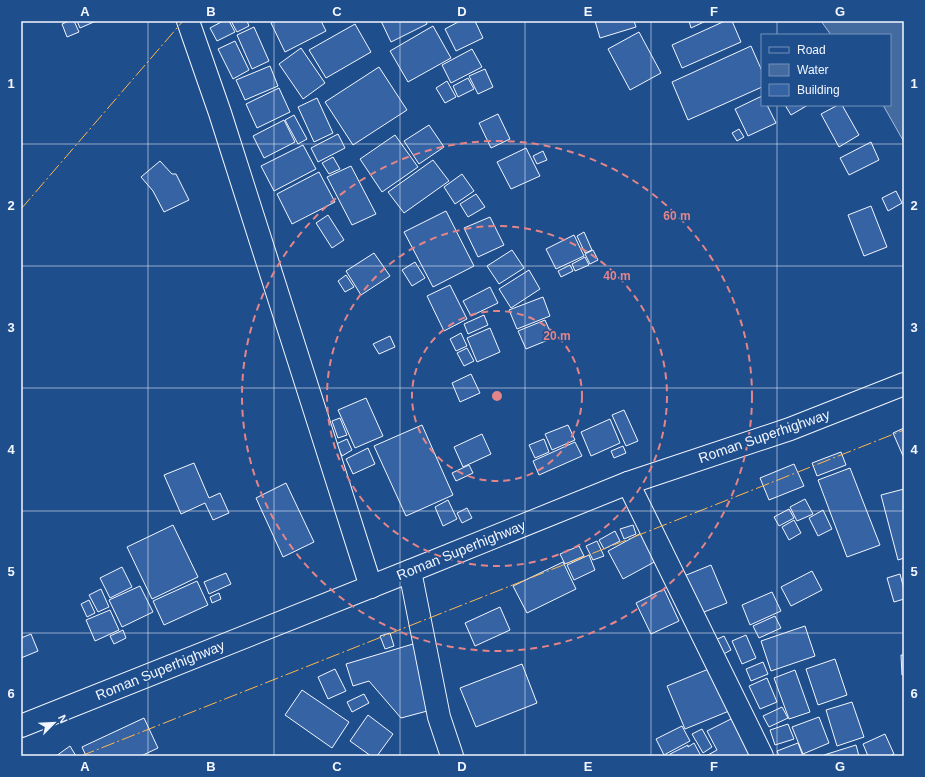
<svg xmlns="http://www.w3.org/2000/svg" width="925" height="777" font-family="Arial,sans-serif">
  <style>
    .water { fill: #446ba0; stroke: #a8bbd7 }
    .building { fill: #3563a3; stroke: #f2f6ff }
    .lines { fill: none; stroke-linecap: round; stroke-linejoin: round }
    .minor-casing { stroke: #f2f6ff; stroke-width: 24 }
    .major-casing { stroke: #f2f6ff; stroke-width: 24 }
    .minor { stroke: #1f4e8c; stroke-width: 22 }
    .major { stroke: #1f4e8c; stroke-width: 22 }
    .power { stroke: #ffb74d; stroke-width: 1; stroke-dasharray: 14 3 2 3; stroke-linecap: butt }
    .grid { fill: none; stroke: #f2f6ff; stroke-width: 1; stroke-opacity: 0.55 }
    .ring { fill: none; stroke: #e38589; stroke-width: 2; stroke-dasharray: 7 5 }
    .labels { text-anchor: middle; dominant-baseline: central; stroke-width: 3; stroke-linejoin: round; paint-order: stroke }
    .street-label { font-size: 14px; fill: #f2f6ff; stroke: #1f4e8c }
    .centre { fill: #e38589; stroke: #1f4e8c; stroke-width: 2 }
    .ring-label { font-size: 12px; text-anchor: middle; font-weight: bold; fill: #e38589; stroke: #1f4e8c; stroke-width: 3; stroke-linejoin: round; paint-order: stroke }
    .neatline { fill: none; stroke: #f2f6ff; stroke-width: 1.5 }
    .grid-label { font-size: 13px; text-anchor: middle; font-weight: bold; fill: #f2f6ff }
  </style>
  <rect width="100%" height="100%" fill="#1f4e8c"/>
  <!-- water -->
  <path class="water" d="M821 21H904V142L883 105H890V35H831Z"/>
  <!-- building -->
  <path class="building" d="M69 21H74L79 32 67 37 62 24Z
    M77 21H96L80 28Z
    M223 21H229L235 32 217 41 210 28Z
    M231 21H247L249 26 237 32Z
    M275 21H321L326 31 285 52 271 23Z
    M381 21H426L427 24 391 42Z
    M460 21H475L483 38 456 51 445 29Z
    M595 21H634L636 27 600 38Z
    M689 21H706L691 28Z
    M725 21H732L741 42 682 68 672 45Z
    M355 24 371 52 326 78 309 50Z
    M433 26 451 58 408 82 390 51Z
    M254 27 269 61 252 69 237 35Z
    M639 32 661 73 630 90 608 49Z
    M235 41 249 70 233 79 218 49Z
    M751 46 762 71V87L688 120 672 82Z
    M301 48 325 83 303 99 279 64Z
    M472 49 482 67 451 83 442 65Z
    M270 66 278 86 245 100 236 80Z
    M379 67 407 110 353 145 325 102Z
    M485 69 493 87 478 94 469 76Z
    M468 78 474 89 458 97 453 86Z
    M447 81 456 97 445 103 436 88Z
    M279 88 290 112 257 128 246 104Z
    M762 96V105H767L776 123 748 136 735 109Z
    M317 98 333 133 314 142 298 107Z
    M785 105H808L791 115Z
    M838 105H842L859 135 839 147 821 114Z
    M498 114 510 139 491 148 479 123Z
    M294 115 307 139 298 144 285 120Z
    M284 120 295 142 264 158 253 136Z
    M429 125 444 147 419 164 404 141Z
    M739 129 744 137 737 141 732 133Z
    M338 134 345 148 318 162 311 148Z
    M395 135 418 167 382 192 360 159Z
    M871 142 879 160 849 175 840 158Z
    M303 145 316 169 274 191 261 166Z
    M526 148 540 176 511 189 497 162Z
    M543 151 547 160 537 164 533 156Z
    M333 157 340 169 329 174 322 163Z
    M433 160 449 181 404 213 388 192Z
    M160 161 172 174H176L189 200 164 212 153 191 141 177Z
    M351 166 376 214 352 225 327 177Z
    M319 172 335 202 292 224 277 194Z
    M462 174 474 191 455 204 444 187Z
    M896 191 902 203 888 211 882 198Z
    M476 194 485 207 468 217 460 204Z
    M871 206 887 247 864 256 848 215Z
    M446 211 474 266 433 287 404 232Z
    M328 215 344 240 332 248 316 223Z
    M490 217 504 245 478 257 464 228Z
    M584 232 592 250 585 253 577 236Z
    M574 235 584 256 556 269 546 249Z
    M512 250 524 268 499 284 487 266Z
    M593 250 598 260 590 264 585 254Z
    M374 253 390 276 361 295 346 271Z
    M585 257 589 265 575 271 572 264Z
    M415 262 425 278 412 286 402 270Z
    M570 265 573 271 561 277 558 271Z
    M529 270 540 289 511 308 499 289Z
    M346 275 354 287 345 292 338 281Z
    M450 285 467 319 444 331 427 296Z
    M490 287 498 303 471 316 463 301Z
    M543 297 550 316 517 329 509 310Z
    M484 315 488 325 468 334 464 324Z
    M545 320 553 338 526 349 518 331Z
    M490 328 500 352 477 362 467 338Z
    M461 333 467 346 456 351 450 339Z
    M390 336 395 347 379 354 373 344Z
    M467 348 474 361 464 366 457 353Z
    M471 374 480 393 460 402 452 383Z
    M366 398 383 436 355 448 338 410Z
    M624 410 638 441 626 446 612 415Z
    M340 418 347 435 338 438 332 421Z
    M610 419 620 443 591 456 581 432Z
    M422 425 453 495 406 516 374 446Z
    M568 425 575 440 552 450 545 434Z
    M904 428V456H903L893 433Z
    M482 434 491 454 463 467 454 447Z
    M347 439 352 450 342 456 336 444Z
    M544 439 549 452 535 458 529 445Z
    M575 442 582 456 539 475 533 461Z
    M623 446 626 453 614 458 611 451Z
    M368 448 375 464 353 474 346 459Z
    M841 452 846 465 817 476 812 463Z
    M194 463 209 498 220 493 229 513 213 520 205 503 181 514 164 475Z
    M794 464 804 486 769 500 760 478Z
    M469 465 473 473 456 481 452 473Z
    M850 468 880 545 847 557 818 480Z
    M286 483 314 542 283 557 256 498Z
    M904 489V558L898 560 881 495Z
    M805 499 813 514 797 521 790 507Z
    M448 500 457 519 443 526 435 507Z
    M467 508 472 518 462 523 457 513Z
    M789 509 794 518 779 526 774 517Z
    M823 510 832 529 818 536 809 518Z
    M794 520 801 533 789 540 782 527Z
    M173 525 198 577 152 599 127 547Z
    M633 525 636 534 624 539 620 529Z
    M615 531 620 541 604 549 599 540Z
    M643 532 658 560 623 579 608 551Z
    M597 541 604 556 593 560 586 546Z
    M579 546 584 556 565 564 560 554Z
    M589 555 595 570 574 580 567 565Z
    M563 562 576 589 527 613 513 586Z
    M711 565 727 603 699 614 684 576Z
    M122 567 132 587 110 598 100 578Z
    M812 571 822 590 791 606 781 587Z
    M226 573 231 584 209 594 204 582Z
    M900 574 904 589V599L894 602 887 578Z
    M197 581 208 605 164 625 153 601Z
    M140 586 153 612 122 627 109 600Z
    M101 589 109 607 98 612 89 595Z
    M664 589 679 621 651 634 636 603Z
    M772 592 781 611 750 625 742 605Z
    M219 593 221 599 212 603 210 597Z
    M89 600 95 613 87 617 81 604Z
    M500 607 510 630 475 646 465 623Z
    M110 610 119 630 95 641 86 620Z
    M775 616 781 628 759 638 753 626Z
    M805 626 815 656 771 671 761 641Z
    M123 630 126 638 114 644 110 636Z
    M390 633 394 646 385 649 380 636Z
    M31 634 38 651 21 658V638Z
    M746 635 756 658 742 664 732 641Z
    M724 636 731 650 718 657 711 642Z
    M413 644 431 710 401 718 369 681 353 686 346 664Z
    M901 655H904V674L902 675Z
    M835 659 847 695 818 705 806 669Z
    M763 662 768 674 751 681 746 669Z
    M522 664 537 703 476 727 460 688Z
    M711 668 729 711 685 729 667 686Z
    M335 669 346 691 328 699 318 677Z
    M795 670 810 712 789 719 774 678Z
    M767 678 777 702 760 709 749 686Z
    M302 690 349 722 332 748 285 715Z
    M364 694 369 703 352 712 347 702Z
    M852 702 864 737 837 746 826 710Z
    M782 707 788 718 769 727 763 716Z
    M368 715 393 734 377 756H371L350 741Z
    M819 717 829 743 803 754 792 727Z
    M144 718 158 748 141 756H86L82 747Z
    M733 718 754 756H706L717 750 707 731Z
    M788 724 794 739 775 745 770 730Z
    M682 726 690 741 664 755 656 739Z
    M702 729 712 747 703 753 692 734Z
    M885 734 894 754 889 756H868L863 744Z
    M694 743 701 756H671L670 754 688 745V747Z
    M798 743 803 756H779L777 751Z
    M856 745 859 756H824V755Z
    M70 746 76 756H56Z"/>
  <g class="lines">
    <defs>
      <path id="minor" d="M188 21 220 113 371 587
        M628 483 762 756
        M410 571 439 717 452 756"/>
      <path id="major" d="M21 726 410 571 628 483 790 429 904 384"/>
    </defs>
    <!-- minor casing -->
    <use href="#minor" class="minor-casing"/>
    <!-- major casing -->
    <use href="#major" class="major-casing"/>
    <!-- minor -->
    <use href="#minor" class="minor"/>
    <!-- major -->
    <use href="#major" class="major"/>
    <!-- power -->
    <path class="power" d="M21 209 183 21
      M81 756 904 430"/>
  </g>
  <!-- grid -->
  <path class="grid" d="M148 21V756M274 21V756M400 21V756M525 21V756M651 21V756M777 21V35M777 105V756M21 144H904M21 266H904M21 388H904M21 511H904M21 633H904"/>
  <!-- distance rings -->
  <g class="ring">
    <circle cx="497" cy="396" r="85"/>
    <circle cx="497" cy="396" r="170"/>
    <circle cx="497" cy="396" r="255"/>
  </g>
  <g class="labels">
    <!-- street labels -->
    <g class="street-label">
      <text transform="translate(764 436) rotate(-19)">Roman Superhighway</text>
      <text transform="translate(461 550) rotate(-22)">Roman Superhighway</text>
      <text transform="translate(160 670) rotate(-22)">Roman Superhighway</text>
    </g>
  </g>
  <circle cx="497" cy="396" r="6" class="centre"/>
  <g class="ring-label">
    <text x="677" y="220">60 m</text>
    <text x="617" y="280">40 m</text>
    <text x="557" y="340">20 m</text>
  </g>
  <!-- border -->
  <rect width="925" height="777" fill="none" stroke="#1f4e8c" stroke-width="44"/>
  <!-- legend -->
  <rect x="761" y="34" width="130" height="72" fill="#1f4e8c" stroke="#7391ba"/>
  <rect x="769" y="47" width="20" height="6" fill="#1f4e8c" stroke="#7391ba"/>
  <text x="797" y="54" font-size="12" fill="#f2f6ff">Road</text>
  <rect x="769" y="64" width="20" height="12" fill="#446ba0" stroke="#7391ba"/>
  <text x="797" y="74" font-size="12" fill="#f2f6ff">Water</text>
  <rect x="769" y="84" width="20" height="12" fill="#3563a3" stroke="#7391ba"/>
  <text x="797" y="94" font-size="12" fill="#f2f6ff">Building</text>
  <!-- north arrow -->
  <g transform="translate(54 723) rotate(66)" stroke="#1f4e8c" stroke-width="3" paint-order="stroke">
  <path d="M0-3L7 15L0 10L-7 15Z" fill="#f2f6ff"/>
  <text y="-6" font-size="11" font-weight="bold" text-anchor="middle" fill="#f2f6ff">N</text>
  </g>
  <rect x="22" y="22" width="881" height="733" class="neatline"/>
  <g class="grid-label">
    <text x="85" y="16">A</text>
    <text x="211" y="16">B</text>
    <text x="337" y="16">C</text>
    <text x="462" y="16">D</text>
    <text x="588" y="16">E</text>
    <text x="714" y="16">F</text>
    <text x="840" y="16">G</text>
    <text x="11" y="88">1</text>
    <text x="914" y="88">1</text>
    <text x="11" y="210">2</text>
    <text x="914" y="210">2</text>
    <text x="11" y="332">3</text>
    <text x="914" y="332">3</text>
    <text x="11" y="454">4</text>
    <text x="914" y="454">4</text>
    <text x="11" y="576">5</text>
    <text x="914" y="576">5</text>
    <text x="11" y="698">6</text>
    <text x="914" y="698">6</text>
    <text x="85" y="771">A</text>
    <text x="211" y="771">B</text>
    <text x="337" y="771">C</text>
    <text x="462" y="771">D</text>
    <text x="588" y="771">E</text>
    <text x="714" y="771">F</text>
    <text x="840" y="771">G</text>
  </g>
</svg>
